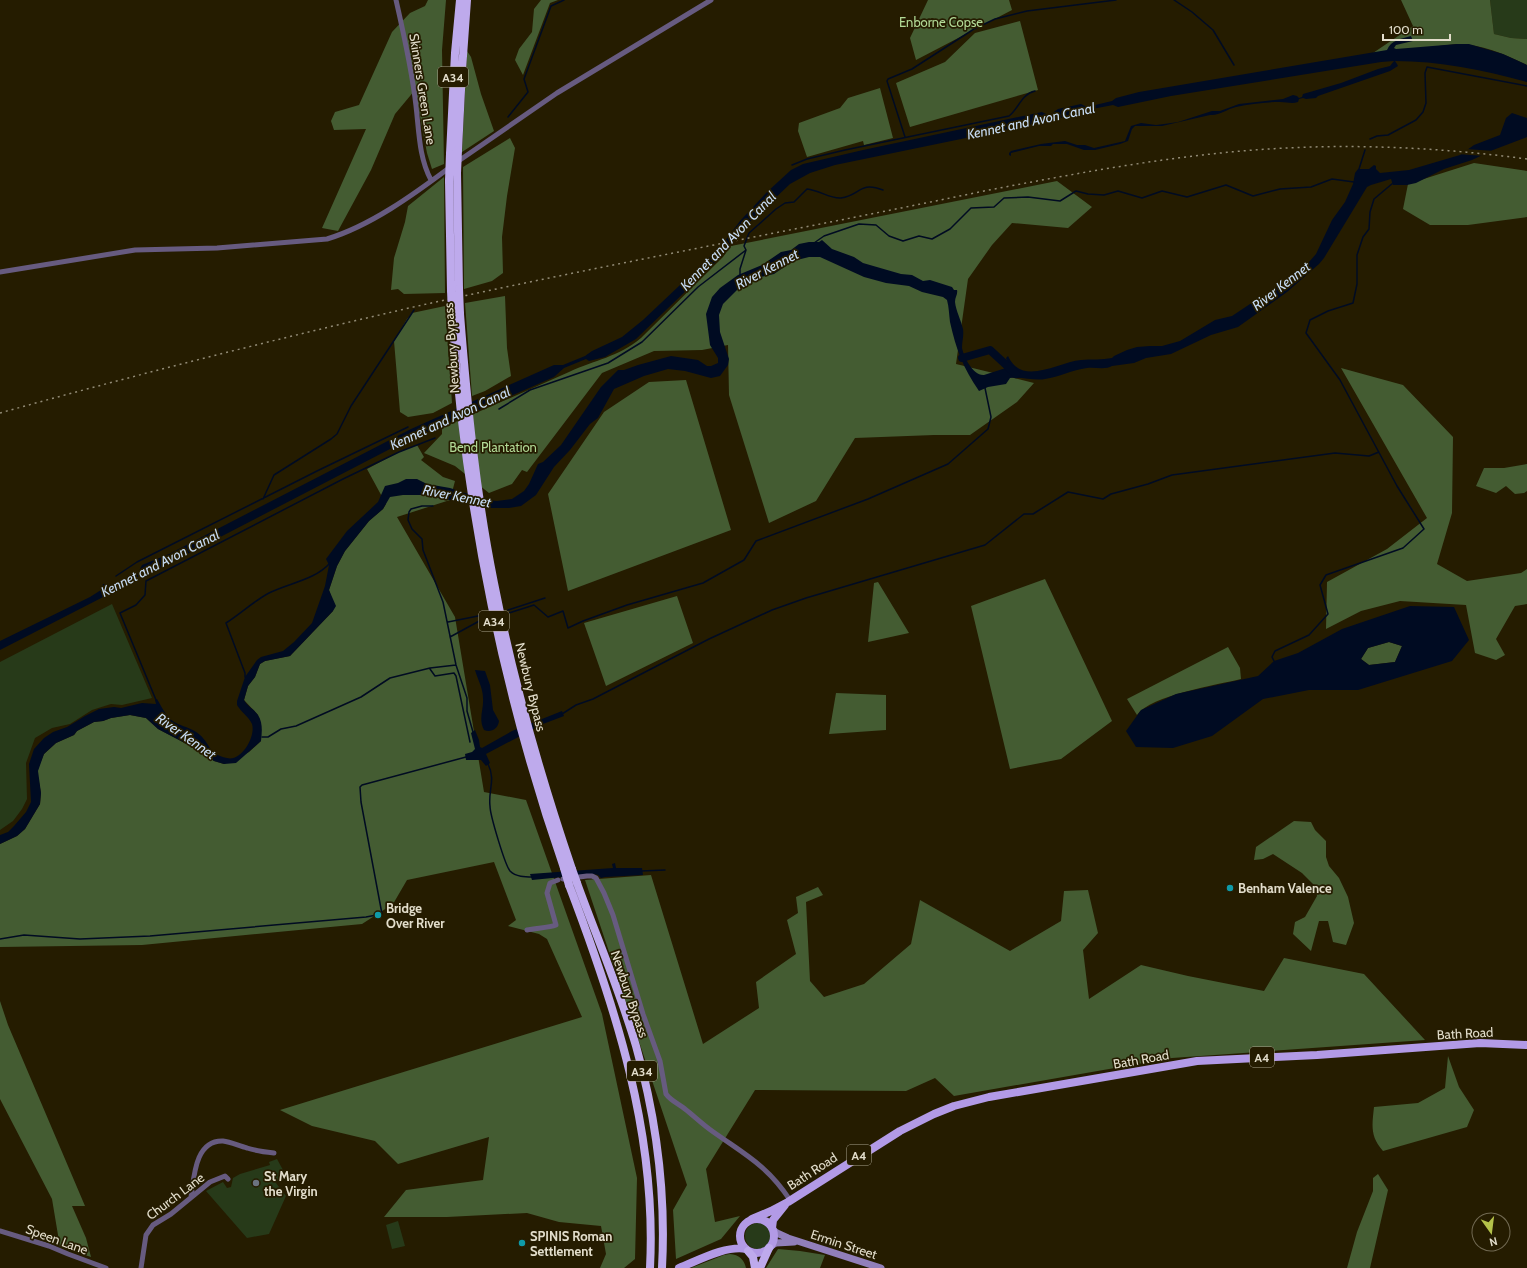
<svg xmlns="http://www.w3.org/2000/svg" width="1527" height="1268" font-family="Cabin,sans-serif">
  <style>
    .green { fill: #273a19 }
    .forest { fill: #445c32 }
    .water { fill: #000b22; fill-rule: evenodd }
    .pier { fill: #251c00 }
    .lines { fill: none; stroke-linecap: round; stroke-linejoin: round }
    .stream { stroke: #000b22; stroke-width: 1.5 }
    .river { stroke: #000b22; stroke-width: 8 }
    .minor { stroke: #675b80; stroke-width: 5 }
    .secondary { stroke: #917fba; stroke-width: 7 }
    .primary { stroke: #b29ae6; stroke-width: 8 }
    .trunk { stroke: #beaaec; stroke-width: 8 }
    .rail { stroke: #928b75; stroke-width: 1.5; stroke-dasharray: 2 4; stroke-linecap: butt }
    .trunk-bridge { stroke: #beaaec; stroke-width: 8 }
    .culture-dot { fill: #0f9aa8; stroke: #251c00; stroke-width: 1.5 }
    .worship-dot { fill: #6b7280; stroke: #251c00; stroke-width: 1.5 }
    .labels { text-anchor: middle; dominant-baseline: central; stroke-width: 3.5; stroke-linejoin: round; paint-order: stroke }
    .shield { fill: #251c00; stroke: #a9a38e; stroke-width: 1 }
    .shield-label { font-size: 12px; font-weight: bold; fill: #e2ddcb }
    .park-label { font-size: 13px; fill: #b2da96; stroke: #251c00 }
    .street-label { font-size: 13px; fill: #e2ddcb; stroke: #251c00 }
    .poi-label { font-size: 13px; font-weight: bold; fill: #e2ddcb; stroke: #251c00; text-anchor: start }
    .water-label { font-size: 14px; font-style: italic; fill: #c6dbf3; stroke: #251c00 }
  </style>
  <rect width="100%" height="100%" fill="#251c00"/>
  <!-- green -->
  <path class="green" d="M1490 0H1527V39L1511 38 1494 34Z
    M112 604 152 698 122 705 111 704 92 710 70 724 52 728 35 738 26 763 27 799 22 809 13 821 0 830V662Z
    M277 1159 283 1170 276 1183 286 1196 269 1234 247 1238 206 1191 223 1182 227 1188 231 1187 233 1178 240 1174 270 1165 269 1162Z
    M398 1221 405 1246 392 1249 386 1225Z
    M745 1236a13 13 0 1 1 26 0a13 13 0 1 1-26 0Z"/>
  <!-- forest -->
  <path class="forest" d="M428 0H446L442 50 444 164 432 169 427 153 415 90 395 114 371 170 338 231 322 228 366 129 334 130 331 121 335 112 359 105 392 32 410 13 425 6Z
    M541 0H558L550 3 523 75 515 60 519 49 532 32 534 9Z
    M928 0H1009L1012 10 916 60 910 38Z
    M1401 0H1490L1494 34 1511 38 1527 39V65C1504 54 1482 44 1457 44L1373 53 1413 26Z
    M1020 21 1038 90 910 127 896 83 945 62 975 33Z
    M467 51 471 57 481 94 494 131 462 152Z
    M880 88 893 138 864 145 863 141 807 157 798 131 799 123 840 108 848 98Z
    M510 138 515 148 507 196 502 237 503 273 492 281 464 289 463 167Z
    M1474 163 1527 171V217L1468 225H1430L1403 209 1408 184Z
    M444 177 445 293 404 294 398 289 391 290 394 258 405 222 408 206Z
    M1057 181 1092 207 1068 228 1012 223 992 245 968 279 956 364 1034 383 1017 402 970 435H934L855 438 816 501 769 523 729 395 728 345 702 350 654 351 602 373 527 472 522 470 512 484 489 493 455 466 424 453 442 434V428C484 409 527 391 569 372 595 360 618 357 641 338L723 257 731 246Z
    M505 296 507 348 511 376 485 391 472 396 465 303Z
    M445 306 452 403 433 413 408 417 400 412 394 341 407 319 412 313Z
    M1341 368 1403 385 1453 437 1452 513 1437 564 1467 581 1521 573 1527 569V604L1515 606 1496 639 1505 655 1496 660 1475 653 1466 605 1400 601 1361 611 1326 629 1327 582 1387 549 1427 518Z
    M686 380 731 530 568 591 548 494 604 412 649 382Z
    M417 445 424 457 421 460 443 477 455 481 450 500 397 517 455 617 484 792 526 800 602 1014 637 1178 635 1259 624 1268H600L606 1254 601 1226 559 1222 527 1213 447 1217H384L406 1190 483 1180 489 1137 398 1164 375 1141 312 1126 280 1110 582 1017 547 939 539 934 508 926 516 920 494 862 407 880 393 904 362 924 142 945 0 947V844L17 836 25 829 40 804 41 793 37 771 44 754 56 743 74 735 77 731 94 722 103 721 111 718 130 715 146 718 158 729 202 752 214 761 224 764 249 752 261 741 258 715 244 700 248 686 255 677 260 664 265 661 290 656 333 611 332 599 329 590 337 566 345 551 369 521 383 509 386 504 367 469 399 452Z
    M1527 464V491L1524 493 1515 494 1506 486 1496 493 1476 486 1484 468H1504Z
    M1045 579 1112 721 1061 759 1010 769 971 606Z
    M878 582 909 633 868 642 874 583Z
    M677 596 693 643 606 686 584 623Z
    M1389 642 1402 646 1395 662 1369 665 1361 659 1368 648Z
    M1228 647 1240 668 1241 679C1217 685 1151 695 1137 715L1127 699Z
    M836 693 886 695V730L829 734Z
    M1294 821 1311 822 1315 830 1326 841V857L1329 866 1339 878 1348 897 1354 923 1346 945 1333 942 1328 921H1319L1311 951 1293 934 1295 922 1305 917 1317 896 1315 886 1302 873 1273 854 1263 859 1254 860 1256 847Z
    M651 875 703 1044 759 1008 756 982 796 954 787 920 798 913 796 897 818 887 823 895 806 902 810 981 824 997 864 984 911 944 920 900 1010 951 1061 921 1064 891 1088 890 1098 933 1083 950 1089 999 1141 965 1188 976 1264 991 1284 958 1364 974 1425 1040 1172 1058 954 1096 935 1078 906 1091 755 1090 706 1169 715 1222 740 1216 721 1239 676 1259 673 1210 687 1185 585 880Z
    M0 1001 8 1025 85 1206H72L86 1238 91 1257 60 1247 52 1199 0 1099Z
    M1448 1056 1459 1087 1474 1110 1467 1127 1383 1151C1370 1136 1372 1126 1374 1107L1418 1103 1445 1088Z
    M1378 1174 1388 1190 1370 1268H1347L1357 1232 1373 1191V1178Z
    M778 1249 800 1251 825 1255 820 1268H766Z
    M730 1254C739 1255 744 1259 746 1268H691L724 1255Z"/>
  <!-- water -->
  <path class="water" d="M1411 36 1413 41 1396 45 1394 48 1396 49 1457 44H1469L1503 54 1527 65V82C1484 70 1439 61 1395 61L1397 64 1398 66 1390 71 1318 96 1316 98 1306 99 1303 98 1299 99 1298 102C1292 104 1287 102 1280 102 1265 102 1250 104 1236 107 1227 109 1219 116 1210 115L1162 126H1135L1132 129 1128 141 1120 144 1095 150H1084L1067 144H1053L1051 146H1039L1011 153V156L1009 155V153L1011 151 1041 144 1065 141 1077 145H1085L1094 148 1125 141 1131 126 1141 123 1156 125 1164 124 1178 122 1212 111H1220L1239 104 1283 99 1293 95 1297 96 1299 98 1302 97 1303 94 1341 83 1378 69 1390 66 1394 61 1381 62 1171 96 1118 107 1113 105 1087 110 1081 115 1064 118 1053 117 1046 119 1039 123 835 165 810 173 790 184 736 235 721 257 636 339 605 357 589 361 586 359 564 368 554 377 390 449 145 576C133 575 117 586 109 594L0 650V641L90 597 101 590 103 584H106L110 586H113L138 573 142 565 169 554 411 429 554 365H563L585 356 592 351 622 337 643 320 716 251 717 247 721 246 740 221 767 192 791 170 803 164 863 150 1042 112 1046 114H1051L1058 109 1081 104 1087 107 1112 101 1116 98 1139 92 1387 50C1391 40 1401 39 1411 36Z
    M1512 113 1527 118V137L1493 150 1472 160 1444 169 1416 183 1407 185H1393L1391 179 1371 185 1367 187 1324 258 1319 264 1287 292 1238 327 1211 335 1171 354 1146 358 1134 363 1112 366C1106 370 1095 367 1087 368 1072 370 1059 377 1045 379 1036 381 1021 377 1010 378L1006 384 988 387 979 391C963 368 956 349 950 322 949 315 949 307 947 300L943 297 922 292 909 286 886 283 864 277 820 257H809L793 261 774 274 756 278 739 288 723 304 719 315 720 332 729 359 728 365 720 376 711 378 685 371 668 369 644 376 614 389 598 418 590 424 570 450 554 467 536 495 521 506 509 508H491L424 495H403L390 497 383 509 369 521 345 551 337 566 329 590 336 606 333 611 290 656 265 661 260 664 255 677 248 686 244 700C247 706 254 709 258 715 263 723 262 732 261 741L236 763 224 764 214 761 202 752 158 729 146 718 130 715 111 718 103 721 94 722 77 731 74 735 56 743 44 754 38 771 41 793 40 804 25 829 17 836 0 844V835L8 832 14 826 26 812 31 802 29 764 34 749 44 738 53 732 67 727 85 716 99 709 114 707 121 708 142 703 156 704 155 700 157 699C163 709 167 719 178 724 185 727 194 729 200 735 211 745 208 754 227 758 241 762 256 737 252 724 249 717 241 712 237 705V701L245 677 257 660 261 657 283 651 294 642 312 623 325 586 329 565 326 559 347 531 378 502 385 486 398 483 406 479H417L427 484 450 488 487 500 497 501 512 499 524 491 529 484 538 464 543 462 561 445 601 387 618 370H624L638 365 671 356 698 360 707 366H711L718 363V358L710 345 706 314 712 297 720 288 738 275 762 265 781 252 791 250 799 244 809 242H819L822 240 832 249 854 257 863 263 901 274 912 275 923 281 930 280 952 287 954 290H957C958 294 955 297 955 302 956 311 961 320 963 329 964 336 962 341 962 348 964 357 973 376 984 375L1009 367 1006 358 1008 356C1022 387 1058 362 1081 360 1091 359 1102 360 1112 358L1114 356 1127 350 1137 347 1150 346H1162L1180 341 1215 320 1232 316 1250 304 1256 303 1309 262 1316 254 1332 220 1345 202 1353 184 1355 173 1358 169H1369L1374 165 1376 166V169L1380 173 1409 170 1460 155 1474 145 1500 135 1506 118Z
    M1410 606 1454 607 1469 640 1452 661 1358 690H1309L1263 699 1212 736 1173 748 1136 747 1126 731 1141 710 1176 694 1258 676 1274 661 1298 653 1342 629ZM1389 642 1402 646 1395 662 1369 665 1361 659 1368 648Z
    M475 670 485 671 490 685 493 710 499 721C498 729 491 733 484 730 478 718 484 710 483 698 483 688 477 678 475 670Z
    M562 711 564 716 543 724 486 754 490 763 486 766 481 760H466L465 754 472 752 475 749 471 733 475 730 479 740 480 747 482 748 512 731Z
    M615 863 616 868H642L643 875 605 877 601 878 598 875 593 874 532 880 530 874 613 868 612 864Z"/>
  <!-- pier -->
  <path class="pier" d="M1465 149 1495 151 1484 156 1457 154Z"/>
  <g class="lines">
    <!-- stream -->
    <path class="stream" d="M1174 0 1192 12 1213 30 1234 65
      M508 117 528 92 524 79 551 6 564 0
      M905 137 887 81 888 79 912 69 974 29 995 19 1027 11 1116 0
      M1370 139 1377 136 1388 135 1416 120 1423 112 1426 103 1425 73 1427 67 1527 86
      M792 165 807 159 845 150 1009 116C1018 110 1021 94 1035 91
      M1359 169 1365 150
      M814 243 824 236 859 224 876 225 889 236 903 241 919 236 932 239 950 229 971 208 994 207 1004 198 1028 197 1060 201 1076 191 1088 194 1104 195 1118 191 1142 198 1162 191 1187 197 1226 185 1253 196 1280 189 1311 187 1332 179 1354 182
      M740 275V269L746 250 744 246 749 233 776 209 785 203 794 202 807 189C819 190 830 199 841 198 861 195 859 181 883 190
      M499 409 530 390 608 363 642 342 698 287 746 250
      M263 499 274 475 331 439 337 434 351 406 414 310
      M433 506H422L411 509 409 512 408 520 412 529 422 539 423 550 443 602 456 665 467 698V711L473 732
      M116 576 137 562 317 471 408 427
      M508 610 545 598
      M509 613 534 605 548 617 563 611 568 628 583 621 627 605 703 583 744 560 756 541 868 499 948 464 988 429 991 417 985 388
      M448 622 483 615
      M450 637 483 619
      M1274 661 1272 657 1275 651 1309 635 1328 614 1320 585 1326 575 1403 548 1424 529 1397 486 1340 380 1306 333 1310 320 1328 311 1353 303 1357 284V255L1363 237 1369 229 1370 212 1374 199 1393 183
      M430 669 435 676 454 673 456 676 470 742
      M245 677V673L226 623C240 614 254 601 269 593 289 583 315 580 330 563
      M156 700 120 613 136 605 145 595 146 581 343 479 399 452 435 438
      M562 714 576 705 593 699 709 639 772 610 806 598 985 545 1024 514H1033L1068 492 1103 499 1111 494 1148 484 1172 475 1335 453 1369 456 1379 452
      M262 737H268L281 729 296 726 361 697 390 678 430 668 456 665
      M488 764C496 780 488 790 490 806 490 815 505 865 510 871 516 877 525 877 533 877
      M641 871 665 870
      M0 939 24 935 80 939 150 936 366 917 382 914 361 802 360 787 362 785 466 757"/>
    <!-- river -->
    <path class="river" d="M962 358 990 350 1016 374"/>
    <!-- minor -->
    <path class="minor" d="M396 0C404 35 412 70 416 106 419 131 419 158 431 180
      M457 162 557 93 711 0
      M0 272 135 250 217 248 327 239C370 226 413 195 449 168
      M563 879 587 876H592L596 878 604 893 613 915 643 1014 660 1061 666 1094C671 1101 679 1104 685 1109 694 1116 702 1124 712 1131 744 1154 767 1165 790 1200
      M527 930C535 928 549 928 556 925L547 893 550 883 558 880
      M191 1197C194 1177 195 1140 223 1141 231 1142 239 1146 247 1148 256 1151 265 1152 274 1153
      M0 1231 49 1246 68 1254 106 1268
      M141 1268 146 1235 153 1225 171 1214 210 1182 225 1176 228 1179"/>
    <!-- secondary -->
    <path class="secondary" d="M773 1230 777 1233 788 1238 881 1268
      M769 1247 776 1243 794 1242"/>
    <!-- primary -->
    <path class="primary" d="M740 1236a17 17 0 1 1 34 0a17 17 0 1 1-34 0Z
      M752 1219 771 1211 788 1202 900 1131 934 1114 954 1106 989 1097 1197 1061 1317 1055 1480 1043 1527 1045
      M772 1228 773 1220 785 1205
      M679 1268C697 1261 726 1245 746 1249"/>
    <!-- trunk -->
    <path class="trunk" d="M458 150 462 70 467 0
      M450 154 455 53 460 0
      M457 173 459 289
      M449 181 451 290
      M452 314C465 504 502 689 564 868
      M460 314C467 404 476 494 494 583 513 680 540 775 572 869
      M577 883C597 938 620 991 636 1046 656 1117 666 1194 662 1268
      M569 885C616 1008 657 1135 650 1268
      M748 1251 753 1257 755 1268
      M760 1268 769 1248"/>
    <!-- rail -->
    <path class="rail" d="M0 413C135 375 272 340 409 308 529 281 649 258 769 234 841 220 912 206 984 191 1073 174 1163 157 1254 150 1345 143 1437 147 1527 159"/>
    <!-- trunk-bridge -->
    <path class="trunk-bridge" d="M457 173 458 150
      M449 181 450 154
      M459 289 460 314
      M451 290 452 314
      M564 868 569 885
      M572 869 577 883"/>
  </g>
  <!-- markers -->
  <g class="culture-dot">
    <circle cx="1230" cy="888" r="4"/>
    <circle cx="378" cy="915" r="4"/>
    <circle cx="522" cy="1243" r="4"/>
  </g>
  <circle class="worship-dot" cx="256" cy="1183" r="4"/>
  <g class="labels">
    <!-- shield labels -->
    <g class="shield">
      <rect x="438" y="67" width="30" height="20" rx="3"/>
      <rect x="479" y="611" width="30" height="20" rx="3"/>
      <rect x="1250" y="1047" width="24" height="20" rx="3"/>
      <rect x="627" y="1061" width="30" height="20" rx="3"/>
      <rect x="847" y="1145" width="24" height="20" rx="3"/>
    </g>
    <g class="shield-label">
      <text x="453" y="77">A34</text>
      <text x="494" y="621">A34</text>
      <text x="1262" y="1057">A4</text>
      <text x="642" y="1071">A34</text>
      <text x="859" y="1155">A4</text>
    </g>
    <!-- park labels -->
    <g class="park-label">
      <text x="941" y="22">Enborne Copse</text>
      <text x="493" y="447">Bend Plantation</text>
    </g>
    <!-- street labels -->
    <g class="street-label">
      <text transform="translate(423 89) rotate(81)">Skinners Green Lane</text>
      <text transform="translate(451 348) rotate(-94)">Newbury Bypass</text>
      <text transform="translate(531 687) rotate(76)">Newbury Bypass</text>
      <text transform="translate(630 994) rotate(71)">Newbury Bypass</text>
      <text transform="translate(1465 1033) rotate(-3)">Bath Road</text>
      <text transform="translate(1141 1059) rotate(-10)">Bath Road</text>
      <text transform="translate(812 1171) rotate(-33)">Bath Road</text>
      <text transform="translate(175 1196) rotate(-37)">Church Lane</text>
      <text transform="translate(57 1239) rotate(20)">Speen Lane</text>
      <text transform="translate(844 1244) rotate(18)">Ermin Street</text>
    </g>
    <!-- poi labels -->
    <g class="poi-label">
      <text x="1238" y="888">Benham Valence</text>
      <text x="386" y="908">Bridge<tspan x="386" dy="15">Over River</tspan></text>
      <text x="264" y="1176">St Mary<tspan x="264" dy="15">the Virgin</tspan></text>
      <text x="530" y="1236">SPINIS Roman<tspan x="530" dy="15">Settlement</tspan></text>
    </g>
    <!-- water labels -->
    <g class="water-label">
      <text transform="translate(1031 121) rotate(-12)">Kennet and Avon Canal</text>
      <text transform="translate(728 241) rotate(-46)">Kennet and Avon Canal</text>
      <text transform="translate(767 269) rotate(-28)">River Kennet</text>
      <text transform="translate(1281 286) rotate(-38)">River Kennet</text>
      <text transform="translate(450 418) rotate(-25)">Kennet and Avon Canal</text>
      <text transform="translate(457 496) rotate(11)">River Kennet</text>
      <text transform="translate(160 563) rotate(-27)">Kennet and Avon Canal</text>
      <text transform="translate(186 736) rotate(35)">River Kennet</text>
    </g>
  </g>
  <!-- north arrow -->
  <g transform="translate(1491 1232) rotate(166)"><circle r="19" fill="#251c00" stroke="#716951"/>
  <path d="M0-3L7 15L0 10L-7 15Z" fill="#b4c24a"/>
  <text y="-6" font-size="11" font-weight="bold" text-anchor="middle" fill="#e2ddcb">N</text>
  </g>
  <!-- scale -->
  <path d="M1383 34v6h67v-6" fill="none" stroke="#e2ddcb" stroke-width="2"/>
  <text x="1389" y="34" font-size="12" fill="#e2ddcb" stroke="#251c00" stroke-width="3" paint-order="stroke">100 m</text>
</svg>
